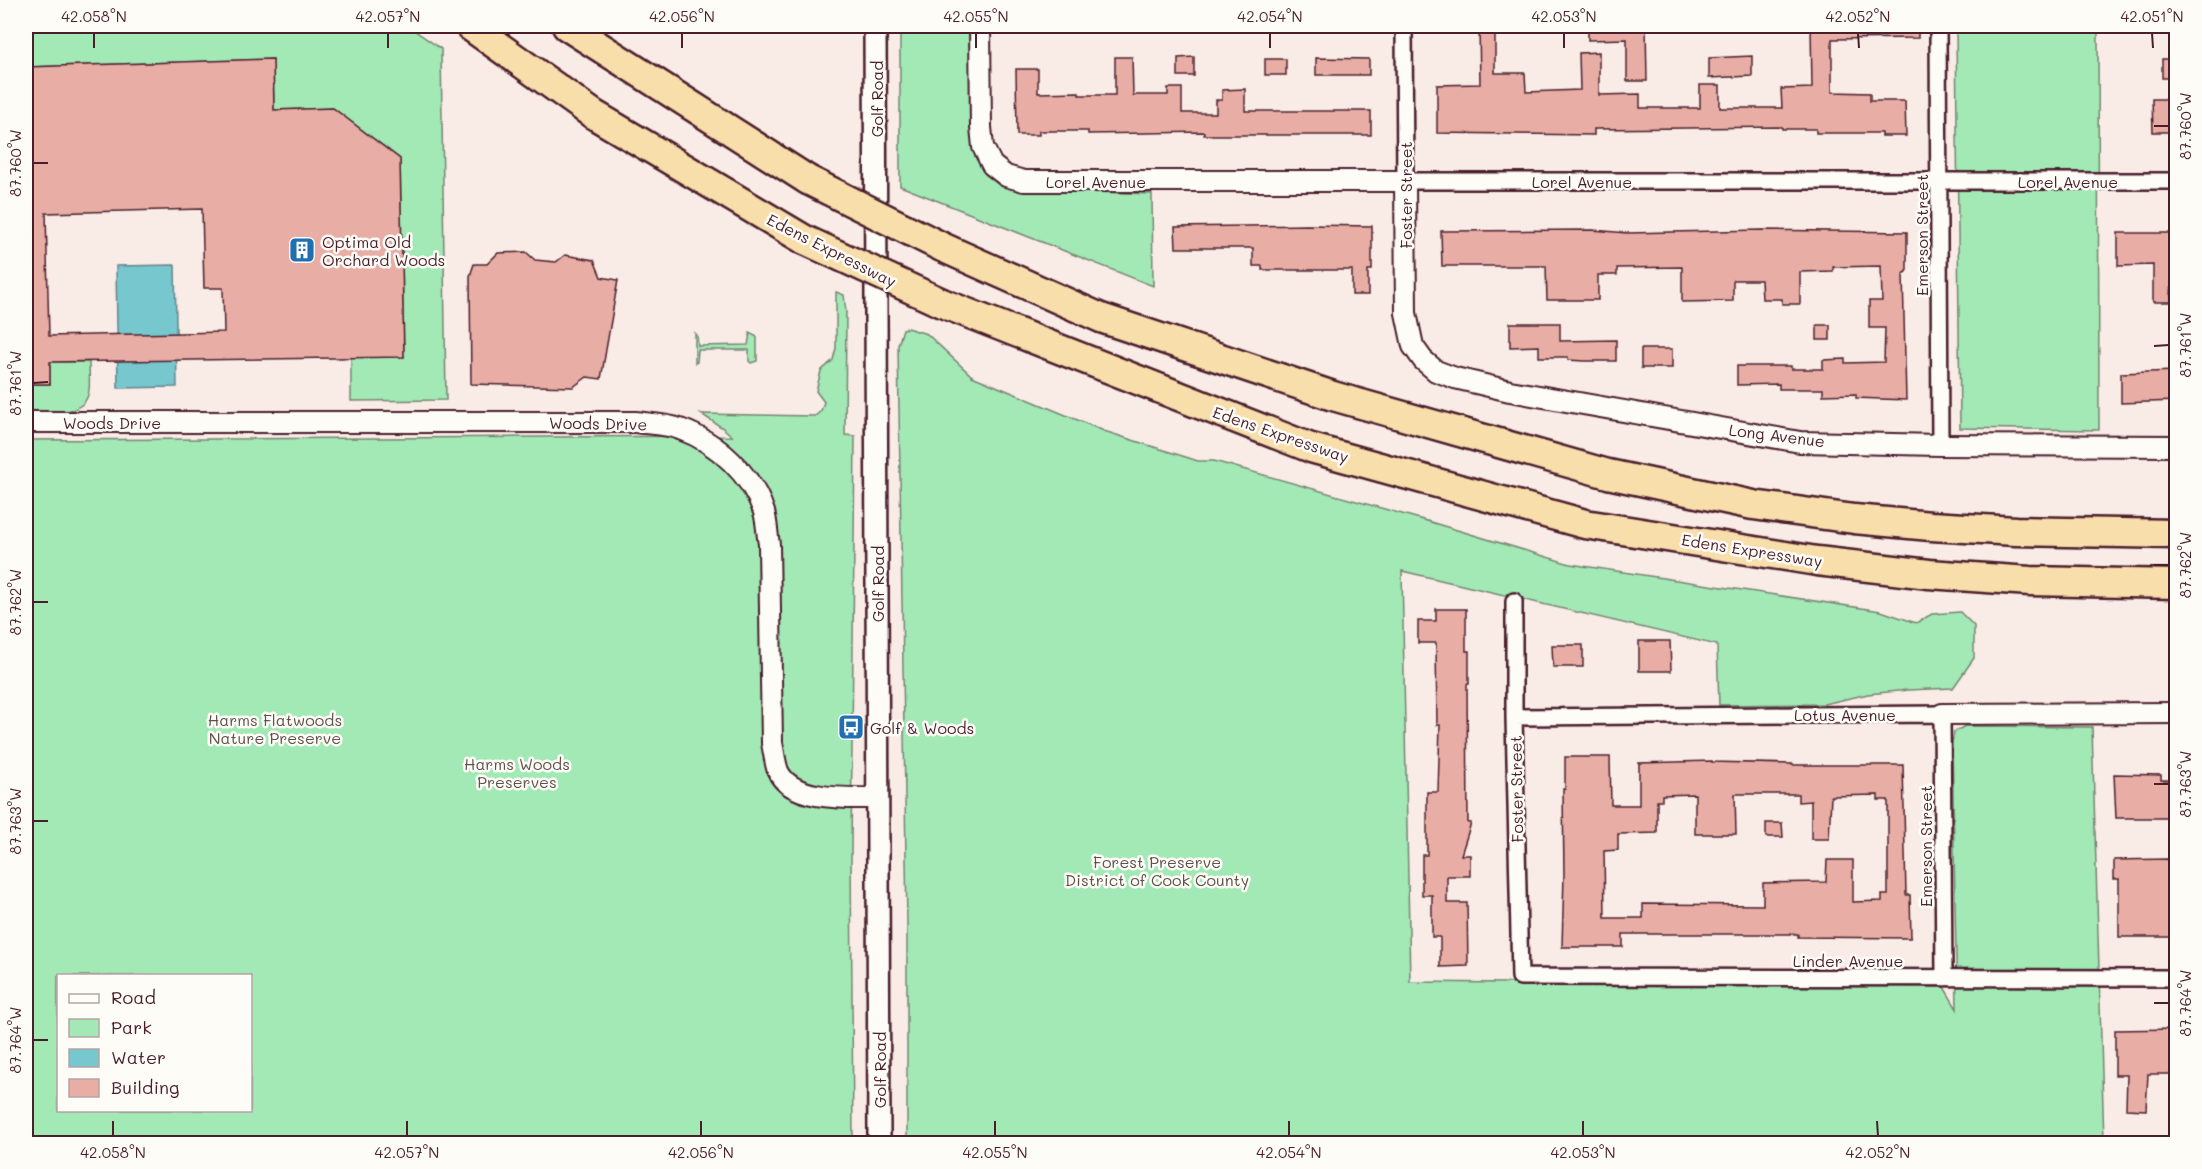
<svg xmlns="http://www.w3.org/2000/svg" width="2202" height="1169" font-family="Mali,sans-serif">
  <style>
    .green { fill: #a2e9b6; stroke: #768470; stroke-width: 1.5; fill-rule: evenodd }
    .water { fill: #76c7ce; stroke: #64848d; stroke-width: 1.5 }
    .building { fill: #e8aea5; stroke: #4a1f2b; stroke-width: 1.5; fill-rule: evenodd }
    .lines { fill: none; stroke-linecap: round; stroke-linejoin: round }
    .minor-casing { stroke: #4a1f2b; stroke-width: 20 }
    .tertiary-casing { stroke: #4a1f2b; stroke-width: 24 }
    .secondary-casing { stroke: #4a1f2b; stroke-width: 26 }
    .motorway-casing { stroke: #4a1f2b; stroke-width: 33 }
    .minor { stroke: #fdfcf7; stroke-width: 15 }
    .tertiary { stroke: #fdfcf7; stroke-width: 20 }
    .secondary { stroke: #fdfcf7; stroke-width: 21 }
    .motorway { stroke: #f8deab; stroke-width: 28 }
    .motorway-bridge-casing { stroke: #4a1f2b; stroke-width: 33; stroke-linecap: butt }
    .motorway-bridge { stroke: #f8deab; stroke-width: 28 }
    .ticks { fill: none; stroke: #4a1f2b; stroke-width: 2 }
    .labels { text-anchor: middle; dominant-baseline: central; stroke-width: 5; stroke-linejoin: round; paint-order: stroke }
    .street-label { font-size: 16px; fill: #4a1f2b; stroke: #fdfcf7 }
    .poi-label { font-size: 16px; fill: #4a1f2b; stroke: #fdfcf7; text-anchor: start }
    .park-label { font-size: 16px; fill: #60524e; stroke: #fdfcf7 }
    .neatline { fill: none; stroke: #4a1f2b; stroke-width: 2 }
    .ticks-label { font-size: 15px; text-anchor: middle; fill: #4a1f2b }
  </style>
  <rect width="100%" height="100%" fill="#f9ece7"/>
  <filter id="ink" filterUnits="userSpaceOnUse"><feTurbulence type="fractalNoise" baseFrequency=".0167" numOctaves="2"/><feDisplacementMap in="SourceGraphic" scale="12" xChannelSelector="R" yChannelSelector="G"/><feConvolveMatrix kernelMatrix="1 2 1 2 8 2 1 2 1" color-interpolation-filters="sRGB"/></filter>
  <g filter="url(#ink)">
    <!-- green -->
    <path class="green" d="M26 26H408L441 49 446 400 351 401V357H404L400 159 333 108 274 110 273 59 26 67Z
      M900 26H969L972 126 987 172 997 182 1011 189 1152 194 1153 286 900 186Z
      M1956 26H2098L2099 430 1960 428Z
      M836 292 844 295 846 312 845 435 855 436 851 852 853 1143H26V440L732 436 723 428 701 414 815 416 821 411 824 402 816 391 821 371 833 360 836 348ZM58 976H250V1110H58Z
      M907 328 927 334 972 376 1104 431 1198 461H1214L1427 521 1570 564 1881 611 1916 623 1932 614 1960 612 1974 626V658L1953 688 1908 690 1868 694 1824 704 1719 705 1717 645 1402 571 1410 982 1944 987 1957 1009 1952 743 1954 732 1965 726 2092 727 2104 1143H907V924L898 345 903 329Z
      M695 333 697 335 698 346 748 345 750 333 757 337V361L751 363 749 361V350H698L697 362 695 363Z
      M50 362H89C89 371 90 381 89 390 86 419 46 411 26 410V384H50Z"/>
    <!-- water -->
    <path class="water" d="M175 265 177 387 118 388 116 266Z"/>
    <!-- building -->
    <path class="building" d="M1479 26H1495V73H1525L1526 92 1580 90 1579 53 1599 52V95L1640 94V108H1700V85H1720V108H1782L1781 89 1812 88 1811 26H1918V38L1832 39V92L1870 93V101H1905L1906 136H1882V133H1816V129H1782V127L1594 129V135L1437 133V85L1480 84Z
      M1588 26H1646L1647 81H1627V39L1588 40Z
      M1752 56V76L1709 78V58Z
      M1115 57H1132L1133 95H1168V88H1182V113H1216V100H1222V90L1245 89V111H1371V135H1204V132L1088 134V131H1039V135H1017L1016 69H1038V93L1079 92V95H1115Z
      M1194 57V76H1178V58Z
      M1316 58 1369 59V75H1316Z
      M273 59 274 110 333 108 400 159 404 357 50 362V384H26V67ZM202 209 204 288H223L224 332 49 336 46 213Z
      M1265 59H1286V75H1265Z
      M2162 59H2176V78H2162Z
      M2152 99H2173L2174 132H2153Z
      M1307 225 1372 226V270H1368V295H1352V270H1262V266H1253V248H1176L1175 227Z
      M1593 230 1627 233 1761 230 1907 232V272L1903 274 1906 400 1856 398V394L1823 395V389H1779V384L1737 385V366H1791V369H1823V360L1845 359V363L1884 362 1885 328H1869V301H1882L1881 266 1833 267V271L1800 272V304H1782V299H1762L1761 280H1733V301L1682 302V267L1617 268V275H1598V300H1547L1546 266H1442L1441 231Z
      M2118 233H2173L2171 302H2153V265L2118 266Z
      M526 252 535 260 556 262 565 255 594 260 601 277 618 280 601 379 587 377 573 387 471 384 470 276 474 264H487L498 253Z
      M1510 323H1560V341L1616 340V361H1584L1568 360V357H1539V346L1510 347Z
      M1817 325H1830V340H1817Z
      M1641 349H1672V368H1641Z
      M2176 371V401L2121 403V373Z
      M1436 609H1466V651H1469V684H1467L1468 823H1471L1461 855H1470V876H1447V903H1467L1468 966 1440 967V937H1432V895H1422V855H1427V792H1438L1440 725H1437L1436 643H1418V621H1436Z
      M1639 641H1670L1671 671H1639Z
      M1552 645H1583V667H1553Z
      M1565 757H1610L1611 805H1639V763L1712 761V762L1792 764V765H1903L1906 895H1910L1911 938 1798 937V934H1623V947H1562L1564 875 1563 789H1565ZM1695 794V834H1736L1735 794H1798V802L1811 801V839H1829L1831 796 1878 795V800H1888V895H1882V901L1853 902V860H1827L1826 882 1763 883V905L1643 904V918H1605L1604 851 1618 850V834L1657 833V800H1662V795Z
      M2114 774 2161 775V780H2172L2173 818H2116Z
      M1766 823H1782L1783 837H1766Z
      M2168 859 2169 902H2175V937H2119V879H2114V860Z
      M2176 1029V1074H2148L2146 1110 2126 1109 2127 1075H2115V1030Z"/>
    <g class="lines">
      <defs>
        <path id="minor" d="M1404 26 1405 181H2176
          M1938 26 1940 445
          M1514 601V717L1520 977 2176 978
          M1514 717 1942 714 1944 978"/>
        <path id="tertiary" d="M980 26 981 127 983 147 992 165 1006 176 1024 181H1405L1406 313 1413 346 1423 360 1436 371 1455 378 1510 391 1800 442 1940 445 2176 446
          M26 422H635C650 424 666 424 680 429 717 442 752 475 764 512 767 522 767 534 769 544L772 743C774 752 775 763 778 771 791 802 851 798 878 798
          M1942 714 2176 713"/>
        <path id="secondary" d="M875 26 879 1144"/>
        <path id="motorway" d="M470 26 593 114 805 240
          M567 26 808 180
          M942 247 1101 318 1333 396 1608 474 1753 505 1854 519 1931 526 2016 531 2176 534
          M942 303 1311 448 1585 524 1817 561 1929 574 2030 581 2176 584"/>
      </defs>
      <!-- minor casing -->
      <use href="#minor" class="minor-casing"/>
      <!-- tertiary casing -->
      <use href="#tertiary" class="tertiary-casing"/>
      <!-- secondary casing -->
      <use href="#secondary" class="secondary-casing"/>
      <!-- motorway casing -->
      <use href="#motorway" class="motorway-casing"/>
      <!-- minor -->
      <use href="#minor" class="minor"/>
      <!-- tertiary -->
      <use href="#tertiary" class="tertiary"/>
      <!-- secondary -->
      <use href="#secondary" class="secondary"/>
      <!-- motorway -->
      <use href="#motorway" class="motorway"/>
      <defs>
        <path id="motorway-bridge" d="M808 180 942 247
          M805 240 942 303"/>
      </defs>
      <!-- motorway-bridge casing -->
      <use href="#motorway-bridge" class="motorway-bridge-casing"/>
      <!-- motorway-bridge -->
      <use href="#motorway-bridge" class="motorway-bridge"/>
    </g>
  </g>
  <!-- ticks -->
  <path class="ticks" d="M94 33V48M388 33V48M682 33V48M976 33V48M1270 33V48M1564 33V48M1858 33 1859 48M2152 33 2153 48M2154 126H2169M33 163H48M2154 346 2169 345M33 383 48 382M2154 565H2169M33 602H48M2154 784H2169M33 821H48M2154 1003H2169M33 1040H48M113 1121V1136M407 1121V1136M701 1121V1136M995 1121V1136M1289 1121V1136M1583 1121V1136M1877 1121 1878 1136"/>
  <!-- icons -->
  <defs>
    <symbol id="building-square" viewBox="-11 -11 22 22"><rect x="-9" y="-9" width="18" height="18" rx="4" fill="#1f6fb2" stroke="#fdfcf7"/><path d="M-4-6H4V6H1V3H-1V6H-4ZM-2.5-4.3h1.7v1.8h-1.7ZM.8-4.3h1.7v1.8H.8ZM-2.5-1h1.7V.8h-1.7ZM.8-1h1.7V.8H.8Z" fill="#fff"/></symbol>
    <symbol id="bus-square" viewBox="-11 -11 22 22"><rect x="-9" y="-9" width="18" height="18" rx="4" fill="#1f6fb2" stroke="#fdfcf7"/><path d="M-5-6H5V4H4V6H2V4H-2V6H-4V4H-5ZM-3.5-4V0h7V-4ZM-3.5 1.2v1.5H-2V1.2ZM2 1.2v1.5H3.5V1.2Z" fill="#fff"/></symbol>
  </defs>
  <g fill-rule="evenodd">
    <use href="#building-square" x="287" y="235" width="30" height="30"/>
    <use href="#bus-square" x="836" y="712" width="30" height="30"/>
  </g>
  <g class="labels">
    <!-- street labels -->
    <g class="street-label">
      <text transform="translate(876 99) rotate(-90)">Golf Road</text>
      <text x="1096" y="181">Lorel Avenue</text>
      <text x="1582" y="181">Lorel Avenue</text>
      <text x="2068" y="181">Lorel Avenue</text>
      <text transform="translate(1405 195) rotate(-90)">Foster Street</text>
      <text transform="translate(1921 235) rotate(-90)">Emerson Street</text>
      <text transform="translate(832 250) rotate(27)">Edens Expressway</text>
      <text x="112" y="422">Woods Drive</text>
      <text transform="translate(598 423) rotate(1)">Woods Drive</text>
      <text transform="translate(1281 434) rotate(19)">Edens Expressway</text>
      <text transform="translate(1777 435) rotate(7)">Long Avenue</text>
      <text transform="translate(1752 550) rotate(9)">Edens Expressway</text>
      <text transform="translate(877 584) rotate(-90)">Golf Road</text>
      <text x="1845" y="714">Lotus Avenue</text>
      <text transform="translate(1516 789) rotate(-91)">Foster Street</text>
      <text transform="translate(1925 846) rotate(-90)">Emerson Street</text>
      <text x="1848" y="960">Linder Avenue</text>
      <text transform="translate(879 1070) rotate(-90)">Golf Road</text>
    </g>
    <!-- poi labels -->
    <g class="poi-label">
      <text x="322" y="241">Optima Old<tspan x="322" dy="18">Orchard Woods</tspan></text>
      <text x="870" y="727">Golf &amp; Woods</text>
    </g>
    <!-- park labels -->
    <g class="park-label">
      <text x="275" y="719">Harms Flatwoods<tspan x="275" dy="18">Nature Preserve</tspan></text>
      <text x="517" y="763">Harms Woods<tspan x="517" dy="18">Preserves</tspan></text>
      <text x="1157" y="861">Forest Preserve<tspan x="1157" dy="18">District of Cook County</tspan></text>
    </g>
  </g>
  <!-- margin -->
  <rect width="2202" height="1169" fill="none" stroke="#fdfcf7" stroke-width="66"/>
  <!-- legend -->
  <rect x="57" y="974" width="195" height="138" fill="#fdfcf7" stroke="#b5a4a5" stroke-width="1.5"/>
  <rect x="69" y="994" width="30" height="9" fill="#fdfcf7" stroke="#b5a4a5" stroke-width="1.5"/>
  <text x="111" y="1004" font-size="18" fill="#4a1f2b">Road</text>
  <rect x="69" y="1019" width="30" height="18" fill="#a2e9b6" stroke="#b5a4a5" stroke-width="1.5"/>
  <text x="111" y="1034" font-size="18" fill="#4a1f2b">Park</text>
  <rect x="69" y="1049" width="30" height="18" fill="#76c7ce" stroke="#b5a4a5" stroke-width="1.5"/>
  <text x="111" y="1064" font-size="18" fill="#4a1f2b">Water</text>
  <rect x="69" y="1079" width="30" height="18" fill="#e8aea5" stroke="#b5a4a5" stroke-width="1.5"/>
  <text x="111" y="1094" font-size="18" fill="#4a1f2b">Building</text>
  <rect x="33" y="33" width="2136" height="1103" class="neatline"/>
  <g class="ticks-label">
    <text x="94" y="22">42.058°N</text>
    <text x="388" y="22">42.057°N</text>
    <text x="682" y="22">42.056°N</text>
    <text x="976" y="22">42.055°N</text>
    <text x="1270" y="22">42.054°N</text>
    <text x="1564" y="22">42.053°N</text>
    <text x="1858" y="22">42.052°N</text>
    <text x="2152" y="22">42.051°N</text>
    <text transform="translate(2186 126) rotate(-90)" y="5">87.760°W</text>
    <text transform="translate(16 163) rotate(-90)" y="5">87.760°W</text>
    <text transform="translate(2186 345) rotate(-90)" y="5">87.761°W</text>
    <text transform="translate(16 383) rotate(-90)" y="5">87.761°W</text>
    <text transform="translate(2186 565) rotate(-90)" y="5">87.762°W</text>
    <text transform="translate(16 602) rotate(-90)" y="5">87.762°W</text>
    <text transform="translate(2186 784) rotate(-90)" y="5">87.763°W</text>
    <text transform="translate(16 821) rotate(-90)" y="5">87.763°W</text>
    <text transform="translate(2186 1003) rotate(-90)" y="5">87.764°W</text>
    <text transform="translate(16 1040) rotate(-90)" y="5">87.764°W</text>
    <text x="113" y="1158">42.058°N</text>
    <text x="407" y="1158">42.057°N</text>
    <text x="701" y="1158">42.056°N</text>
    <text x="995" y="1158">42.055°N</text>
    <text x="1289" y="1158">42.054°N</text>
    <text x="1583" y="1158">42.053°N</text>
    <text x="1878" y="1158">42.052°N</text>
  </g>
</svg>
